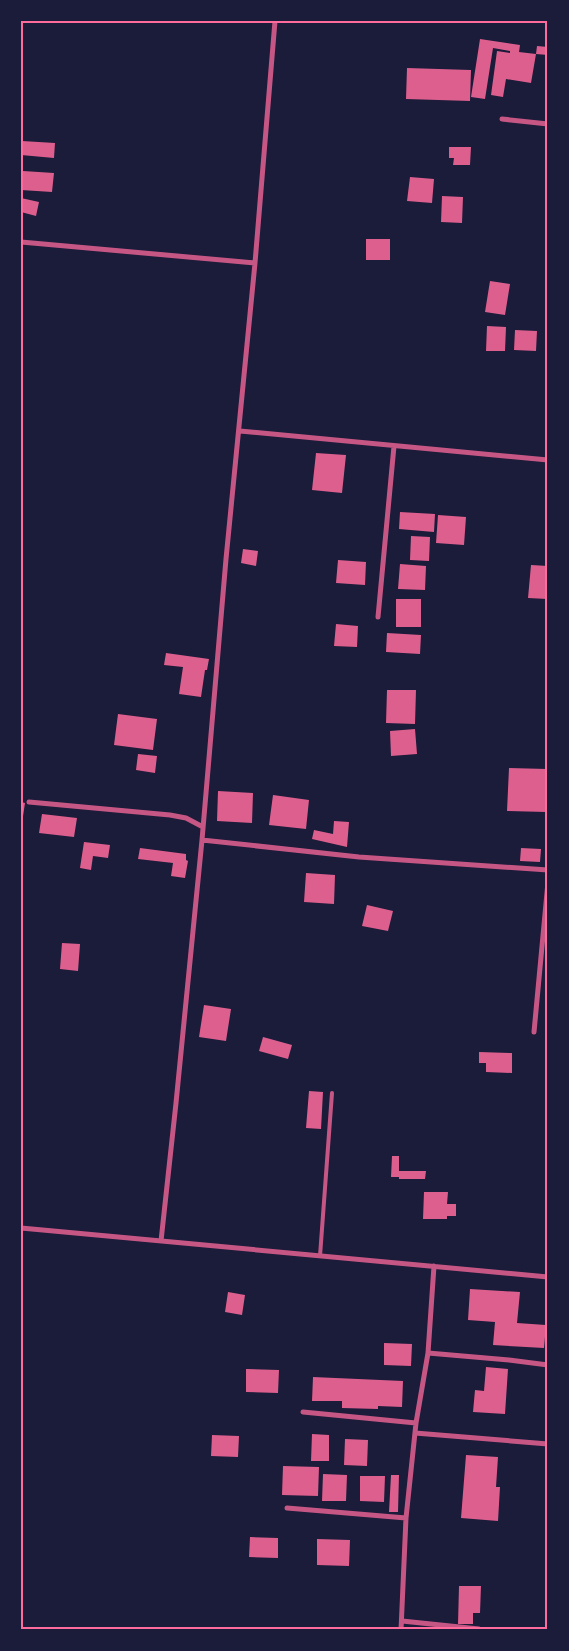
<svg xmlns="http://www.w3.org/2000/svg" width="569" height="1651" font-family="'Fira Sans Condensed',sans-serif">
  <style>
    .building { fill: #dd5f8e }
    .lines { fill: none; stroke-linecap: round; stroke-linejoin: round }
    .service { stroke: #c65784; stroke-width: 4 }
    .minor { stroke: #c65784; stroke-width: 5 }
    .neatline { fill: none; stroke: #ff6b9d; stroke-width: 2 }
  </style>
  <rect width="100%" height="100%" fill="#1b1b3a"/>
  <!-- building -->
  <path class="building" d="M480 39 520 45 519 52 536 54 531 83 506 79 503 97 491 95 497 51 510 53V51L493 48 485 99 471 97Z
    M537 46 548 47V55L536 54Z
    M407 68 471 70 470 101 406 99Z
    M22 141 55 143 54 158 21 155Z
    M449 147H471L470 165H453L454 158H449Z
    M23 171 54 173 52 192 21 190Z
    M410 177 434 179 432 203 407 201Z
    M442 196 463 197 462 223 441 222Z
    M21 198 39 202 36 216 21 212Z
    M366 239H390V260H366Z
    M490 281 510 284 505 315 485 312Z
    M487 326 506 327 505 351H486Z
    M515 330 537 331 536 351 514 350Z
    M316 453 346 455 342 493 312 490Z
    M400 512 435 514 434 532 399 529Z
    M438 515 466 517 464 545 436 543Z
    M411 536 430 537 429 561 410 560Z
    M243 549 258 551 256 566 241 563Z
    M338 560 366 562 365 585 336 583Z
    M400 564 426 566 425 590 398 589Z
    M531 565 548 566 547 599 528 598Z
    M396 599H421V627H396Z
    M336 624 358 626 357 647 334 646Z
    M387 633 421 635 420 654 386 652Z
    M166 653 209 659 207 670H205L201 697 179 694 183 667 164 665Z
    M387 690H416L415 724 386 723Z
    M118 714 157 719 153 750 114 745Z
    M415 729 417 754 391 756 390 731Z
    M138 754 157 756 155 773 136 770Z
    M509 768 547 769 546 812 507 811Z
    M218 791 253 793 252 823 217 821Z
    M273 795 309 800 306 829 269 825Z
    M21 802 25 803 22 823H21Z
    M42 814 77 818 74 837 39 833Z
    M334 821 349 822 347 847 312 839 314 830 333 834Z
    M84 842 110 845 108 858 93 856 91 870 80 868Z
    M140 848 186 854V860L188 861 185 878 171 876 173 863 138 859Z
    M521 848 541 849 540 862 520 861Z
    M306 873 335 875 334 904 304 902Z
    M367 905 393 911 388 931 362 926Z
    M62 943 80 944 78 971 60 969Z
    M204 1005 231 1009 226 1041 199 1037Z
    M263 1037 292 1045 288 1059 259 1051Z
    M479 1052 512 1053V1073L486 1072V1063H479Z
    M309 1091 323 1092 321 1129 306 1128Z
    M392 1156H399V1171H426L425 1179H399V1177H391Z
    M424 1192H448L447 1204H456V1216H447V1219H423Z
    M470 1289 520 1292 517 1323 546 1325 544 1348 493 1345 495 1322 468 1320Z
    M228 1292 245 1295 242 1315 225 1312Z
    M384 1343 412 1344 411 1366 384 1365Z
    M486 1367 508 1369 505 1414 473 1412 475 1390 484 1391Z
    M246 1369 279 1370 278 1393 246 1392Z
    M313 1377 403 1381 402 1407 378 1406V1409L342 1408V1401H312Z
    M312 1434 329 1435V1461H311Z
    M212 1435 239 1436 238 1457 211 1456Z
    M345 1439 368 1440 367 1466 344 1465Z
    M466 1455 498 1457 496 1487H500L498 1521 461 1518Z
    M283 1466 319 1467 318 1496 282 1495Z
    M323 1474 347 1475 346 1501H322Z
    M391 1475H399L398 1512H389Z
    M360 1476H385L384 1502 360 1501Z
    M250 1537 278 1538V1558L249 1557Z
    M317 1539 350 1540 349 1566 317 1565Z
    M459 1586H481L480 1613H473V1624H458Z"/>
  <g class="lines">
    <!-- service -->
    <path class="service" d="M320 1256 332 1093"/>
    <!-- minor -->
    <path class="minor" d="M502 119 548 124
      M21 242 255 263
      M240 431 548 460
      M378 617 394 446
      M29 802 170 815 186 818 203 827
      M202 840 359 857 548 870
      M534 1032 548 882
      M21 1228 548 1277
      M161 1241 176 1103 202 840 226 559 255 263 275 21
      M428 1353 509 1360 548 1365
      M303 1412 416 1423
      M415 1433 548 1444
      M287 1508 406 1518
      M402 1621 479 1629
      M401 1630 406 1518 416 1423 428 1353 434 1266"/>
  </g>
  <!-- border -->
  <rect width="569" height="1651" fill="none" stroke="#1b1b3a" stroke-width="45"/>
  <rect x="22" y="22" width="524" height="1606" class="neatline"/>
</svg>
